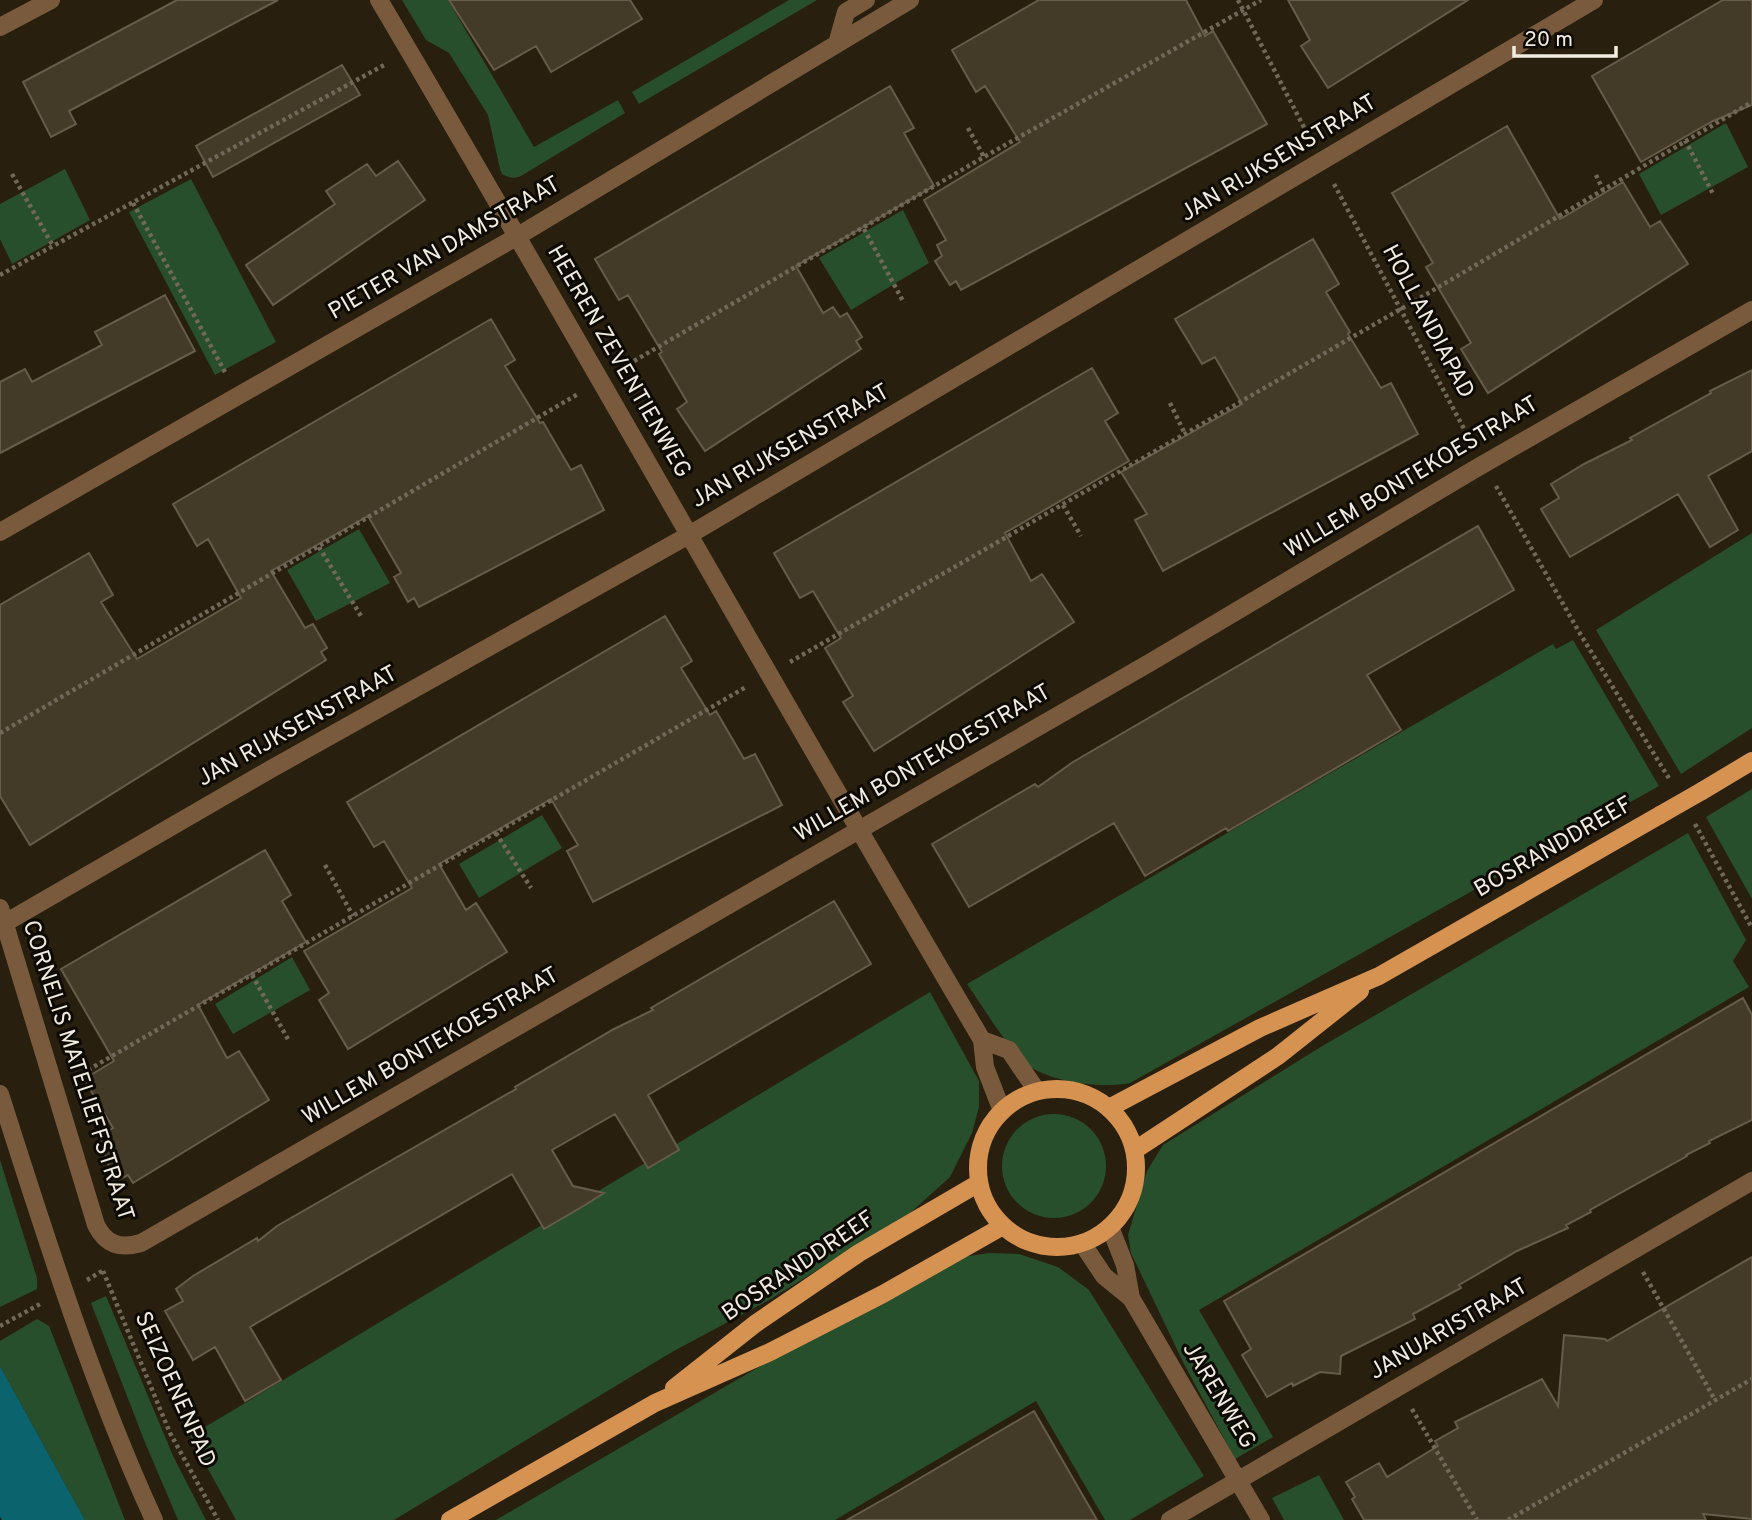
<svg xmlns="http://www.w3.org/2000/svg" width="1752" height="1520" font-family="Overpass,sans-serif">
  <style>
    .green { fill: #284f2c }
    .water { fill: #0b636d }
    .building { fill: #433a28; stroke: #665c49; stroke-width: 2 }
    .lines { fill: none; stroke-linecap: round; stroke-linejoin: round }
    .path { stroke: #706859; stroke-width: 4.5; stroke-dasharray: 3.5 3.5; stroke-linecap: butt }
    .minor { stroke: #7a5a3c; stroke-width: 18 }
    .major { stroke: #d59251; stroke-width: 18 }
    .major-bridge { stroke: #d59251; stroke-width: 18 }
    .labels { text-anchor: middle; dominant-baseline: central; stroke-width: 6; stroke-linejoin: round; paint-order: stroke }
    .street-label { font-size: 23px; fill: #f1ebe0; stroke: #0d0a04 }
  </style>
  <rect width="100%" height="100%" fill="#281f0e"/>
  <!-- green -->
  <path class="green" d="M402 0H448L534 147 618 100 625 113 521 176C514 179 509 178 502 174L500 169 488 115 449 53 426 40Z
    M789 0H817L639 104 632 92Z
    M1726 123 1748 167 1661 215 1639 174Z
    M65 169 90 220 12 264 0 239V204Z
    M191 179 276 342 215 375 129 212Z
    M903 210 929 263 851 310 819 258Z
    M359 529 390 583 316 621 287 570Z
    M1752 533V728L1681 774 1596 630Z
    M1573 640 1659 786 1130 1083C1101 1089 1048 1082 1025 1063 1007 1047 982 1005 967 984L1553 644 1556 649Z
    M1752 789V899L1706 817Z
    M542 815 562 848 479 898 459 864Z
    M1688 833 1746 940 1733 961 1749 987 1199 1310 1273 1437 1235 1459 1184 1364 1131 1253 1128 1235 1147 1171 1163 1145 1319 1048Z
    M292 957 310 990 233 1034 215 1004Z
    M930 992 979 1081V1107L972 1133 950 1177 910 1213 769 1300 672 1352 394 1520H236L190 1436Z
    M1002 1166a52 52 0 1 1 104 0a52 52 0 1 1-104 0Z
    M0 1160 37 1278V1289L0 1307Z
    M989 1253 1019 1254 1058 1267 1089 1290 1204 1476 1130 1520H1105L1036 1401 835 1520H496L824 1329 950 1259Z
    M106 1296 174 1458 206 1520H178L144 1440 91 1303Z
    M37 1319 49 1326 125 1520H85L0 1366V1341Z
    M1319 1475 1344 1520H1284L1272 1498Z"/>
  <!-- water -->
  <path class="water" d="M0 1366 85 1520H2L0 1517Z"/>
  <!-- building -->
  <path class="building" d="M177 0H278L69 111 76 124 51 137 23 82Z
    M449 0H630L642 19 551 72 536 46 494 70Z
    M1039 0H1186L1205 36 1213 31 1267 124 961 290 956 281 950 285 935 261 942 256 937 245 946 240 924 200 1020 142 985 86 976 92 952 50Z
    M1288 0H1468L1328 88 1301 46 1310 40Z
    M1723 0H1752V105L1713 121 1641 162 1592 76Z
    M342 65 360 95 213 177 196 146Z
    M890 86 914 128 904 133 934 186 796 266 823 313 833 307 840 317 847 313 862 337 856 341 861 349 705 451 677 409 687 402 659 354 662 352 628 295 619 300 595 259Z
    M1507 126 1560 219 1623 182 1650 227 1660 221 1688 264 1488 393 1461 349 1471 343 1426 267 1433 263 1392 193Z
    M398 161 425 200 273 305 246 265 335 204 326 191 367 164 376 176Z
    M1313 239 1339 284 1326 292 1350 332 1348 334 1381 388 1391 383 1418 434 1163 571 1135 520 1147 514 1121 472 1242 404 1215 357 1202 364 1175 319Z
    M165 295 195 351 0 453V382L25 369 32 382 102 345 95 332Z
    M491 319 515 360 505 366 540 423 543 422 571 470 581 465 604 510 419 607 414 598 408 602 394 577 401 573 368 516 271 571 305 628 313 624 327 648 321 652 326 660 30 845 0 796V605L89 553 113 595 101 602 137 659 241 598 208 539 197 546 173 504Z
    M1092 368 1118 413 1105 421 1129 461 1005 533 1031 581 1042 574 1074 622 874 751 843 702 853 696 825 648 841 638 813 591 800 598 774 553Z
    M1752 370V451L1708 476 1738 530 1710 547 1678 494 1570 557 1541 509 1559 498 1551 484 1584 464 1632 440 1630 438 1711 393 1710 391Z
    M1478 526 1514 590 1367 675 1401 730 1228 831 1226 828 1145 876 1114 823 969 907 932 844 1035 784 1038 787 1073 762Z
    M665 616 692 661 681 668 710 715 716 711 744 759 755 754 782 805 593 902 567 851 578 845 551 799 439 864 466 910 476 903 507 952 348 1049 319 1000 329 993 304 951 412 888 384 841 374 847 347 802Z
    M265 850 291 895 282 901 306 942 198 1005 227 1058 239 1051 269 1100 133 1183 128 1175 114 1182 99 1136 113 1128 84 1079 114 1061 61 969Z
    M834 901 871 964 648 1095 679 1150 648 1168 615 1114 552 1150 573 1186 604 1193 585 1205 544 1229 512 1174 250 1327 281 1380 245 1401 215 1347 193 1360 165 1311 183 1301 176 1289 193 1276 257 1238 258 1241 277 1226 516 1089 515 1087 614 1029 653 1010 651 1008Z
    M1743 998 1752 1015V1120L1709 1141 1710 1143 1686 1155 1687 1156 1590 1210 1591 1212 1566 1225 1568 1228 1517 1251 1459 1285 1461 1288 1413 1314 1415 1319 1341 1356 1340 1374 1320 1372 1293 1386 1292 1383 1267 1397 1242 1355 1251 1349 1224 1301Z
    M1752 1257V1519L1703 1514 1706 1520H1364L1352 1499 1355 1497 1346 1482 1379 1463 1387 1477 1438 1446 1435 1441 1458 1428 1455 1422 1542 1379 1558 1406 1564 1335 1605 1339 1607 1341Z
    M1034 1411 1097 1520H847L893 1494Z"/>
  <g class="lines">
    <!-- path -->
    <path class="path" d="M1238 0 1310 139
      M968 128 984 157
      M1685 140 1714 196
      M12 174 53 246
      M1596 175 1603 190
      M1334 184 1471 442
      M133 203 226 374
      M864 229 904 303
      M0 275 386 64
      M622 368 984 157 1261 0
      M1170 403 1185 434
      M1496 486 1579 632 1670 780
      M1063 505 1081 536
      M319 547 361 616
      M790 662 1420 298 1752 102
      M0 733 578 394
      M1695 824 1752 928
      M496 833 531 888
      M325 865 353 916
      M252 975 289 1041
      M76 1077 746 687
      M103 1271 170 1433 218 1520
      M1643 1272 1715 1400
      M87 1280 104 1270
      M0 1326 42 1303
      M1412 1409 1477 1520
      M1508 1520 1752 1379"/>
    <!-- minor -->
    <path class="minor" d="M379 0C583 345 778 695 982 1040L985 1067 1002 1111
      M0 27 51 0
      M837 44 846 12 866 0
      M0 532 518 236 910 0
      M0 908 96 1225C106 1245 120 1249 141 1243L1151 662 1475 469 1752 310
      M5 923 271 769 689 535 1594 0
      M982 1040 1009 1050 1037 1091
      M0 1094C46 1238 91 1382 154 1520
      M1110 1227 1125 1265 1131 1298
      M1082 1243 1104 1276 1131 1298 1261 1520
      M1170 1520 1752 1181"/>
    <!-- major -->
    <path class="major" d="M1702 791 1752 761
      M978 1168a79 79 0 1 1 158 0a79 79 0 1 1-158 0Z
      M1109 1108 1260 1028 1379 976 1660 815
      M1135 1150 1278 1056 1360 991
      M674 1388 755 1324 859 1253 979 1183
      M450 1520 655 1403 770 1352 883 1294 1003 1226"/>
    <!-- major-bridge -->
    <path class="major-bridge" d="M1660 815 1702 791"/>
  </g>
  <g class="labels">
    <!-- street labels -->
    <g class="street-label">
      <text transform="translate(1279 159) rotate(-31)">JAN RIJKSENSTRAAT</text>
      <text transform="translate(445 249) rotate(-30)">PIETER VAN DAMSTRAAT</text>
      <text transform="translate(1427 322) rotate(62)">HOLLANDIAPAD</text>
      <text transform="translate(618 362) rotate(60)">HEEREN ZEVENTIENWEG</text>
      <text transform="translate(791 447) rotate(-30)">JAN RIJKSENSTRAAT</text>
      <text transform="translate(1412 478) rotate(-31)">WILLEM BONTEKOESTRAAT</text>
      <text transform="translate(298 727) rotate(-29)">JAN RIJKSENSTRAAT</text>
      <text transform="translate(923 764) rotate(-30)">WILLEM BONTEKOESTRAAT</text>
      <text transform="translate(1554 848) rotate(-30)">BOSRANDDREEF</text>
      <text transform="translate(431 1047) rotate(-30)">WILLEM BONTEKOESTRAAT</text>
      <text transform="translate(77 1071) rotate(72)">CORNELIS MATELIEFFSTRAAT</text>
      <text transform="translate(799 1267) rotate(-34)">BOSRANDDREEF</text>
      <text transform="translate(1449 1330) rotate(-30)">JANUARISTRAAT</text>
      <text transform="translate(174 1390) rotate(66)">SEIZOENENPAD</text>
      <text transform="translate(1218 1396) rotate(59)">JARENWEG</text>
    </g>
  </g>
  <!-- scale -->
  <path d="M1514 46v10h102v-10" fill="none" stroke="#f1ebe0" stroke-width="3.5"/>
  <text x="1524" y="46" font-size="21" fill="#f1ebe0" stroke="#0d0a04" stroke-width="5" paint-order="stroke">20 m</text>
</svg>
